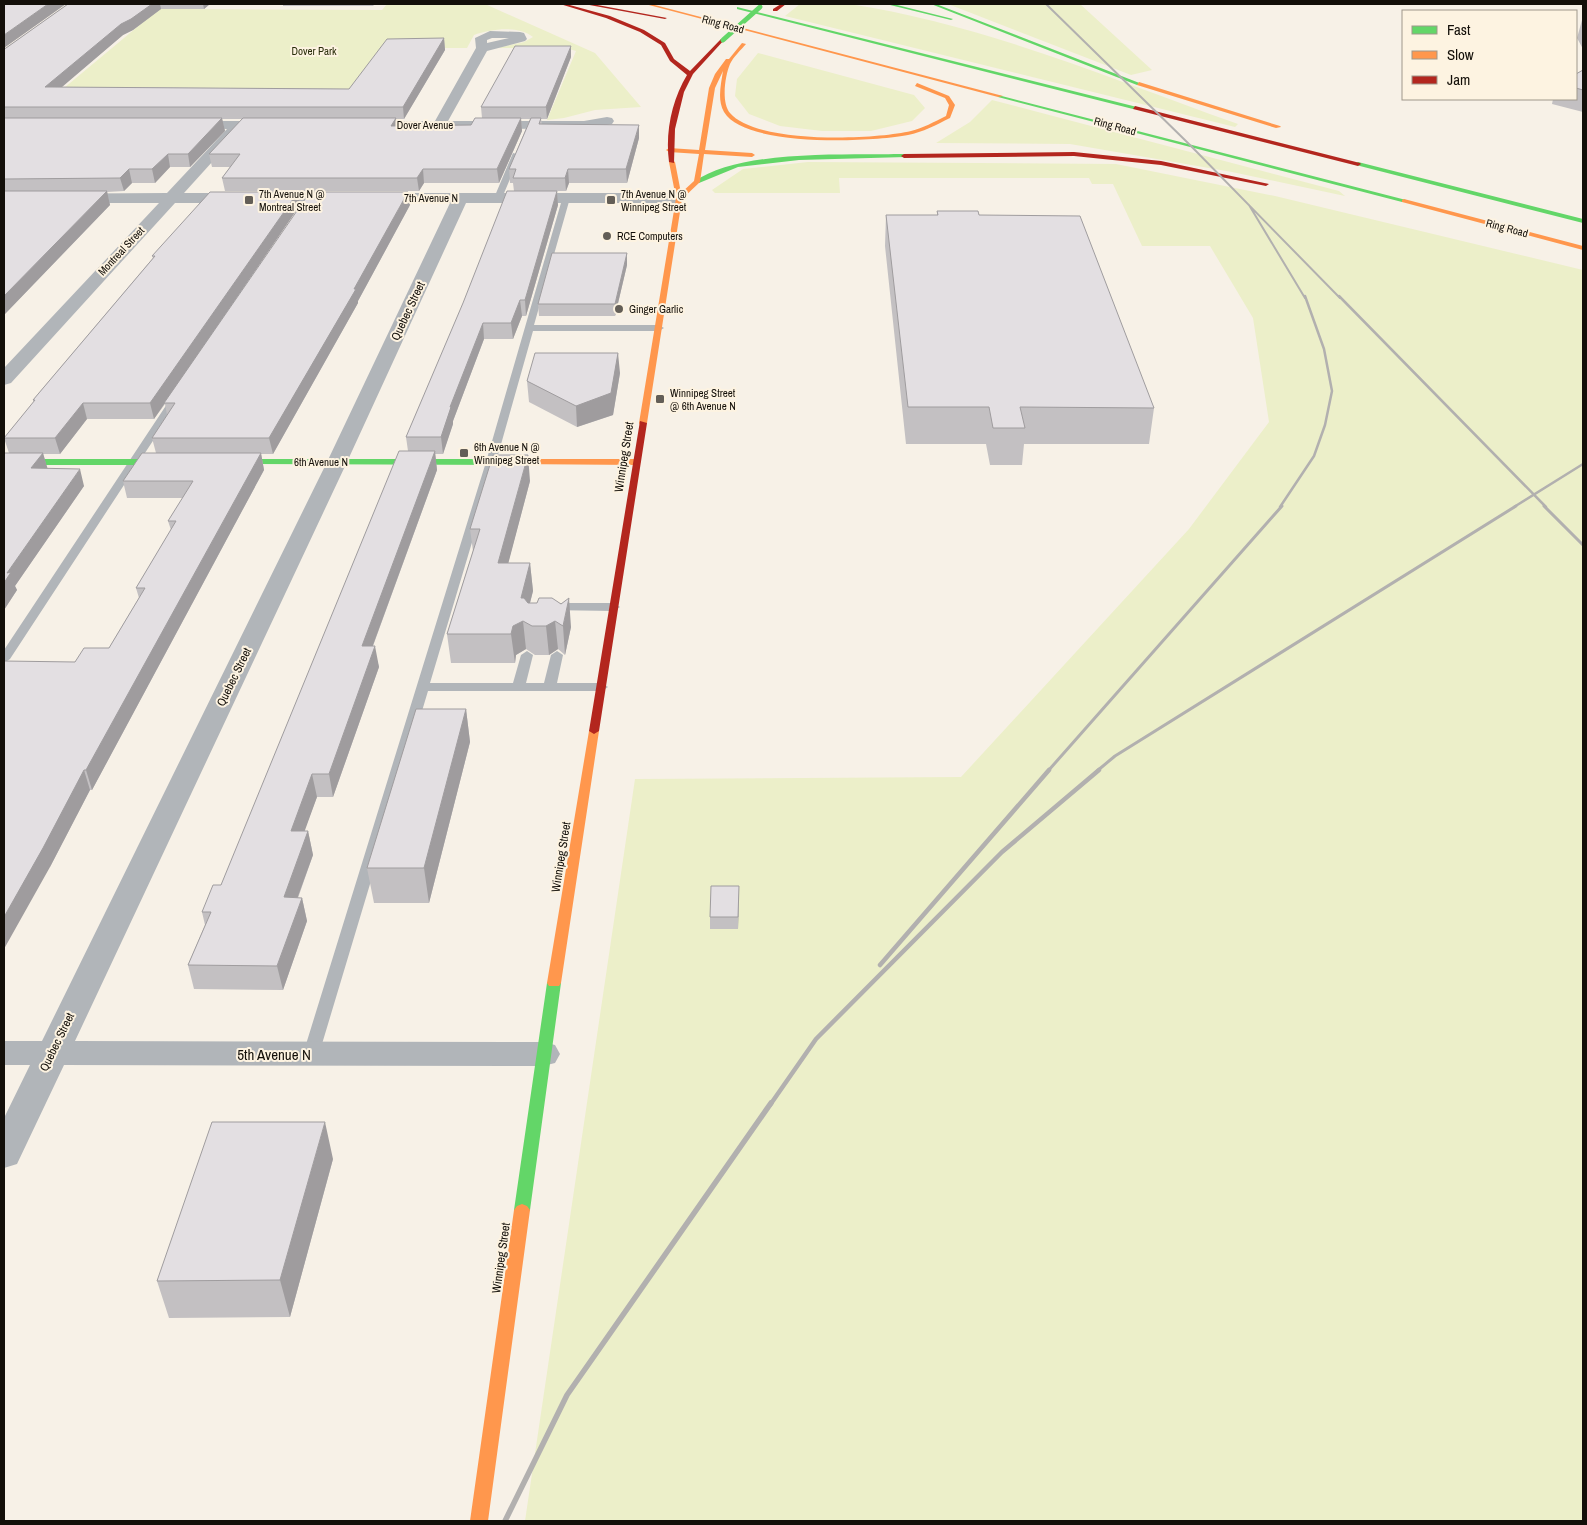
<svg xmlns="http://www.w3.org/2000/svg" width="1587" height="1525" font-family="'Archivo Narrow',sans-serif">
  <style>
    .green { fill: #ecefc9 }
    .lines { fill: none; stroke-linecap: round; stroke-linejoin: round }
    .lane { fill: #b1b5b9; fill-rule: evenodd }
    .street { fill: #b1b5b9; fill-rule: evenodd }
    .fast { fill: #63d668; fill-rule: evenodd }
    .slow { fill: #ff974d; fill-rule: evenodd }
    .jam { fill: #b3261e; fill-rule: evenodd }
    .rail-far4 { stroke: #b2b0af; stroke-width: 2 }
    .rail-far3 { stroke: #b2b0af; stroke-width: 2.5 }
    .rail-far2 { stroke: #b2b0af; stroke-width: 3 }
    .rail-far1 { stroke: #b2b0af; stroke-width: 4.5 }
    .rail { stroke: #b2b0af; stroke-width: 5.5 }
    .fast-bridge { stroke: #63d668; stroke-width: 5 }
    .wall { fill: #c3c0c2 }
    .shaded-wall { fill: #9f9c9e }
    .building { fill: #e3dfe2; stroke: #9f9c9e }
    .poi-dot { fill: #635e57; stroke: #fdf3e1; stroke-width: 2 }
    .labels { text-anchor: middle; dominant-baseline: central; stroke-width: 4; stroke-linejoin: round; paint-order: stroke }
    .far-street-label { font-size: 11px; fill: #130f09; stroke: #fdf3e1 }
    .far-park-label { font-size: 11px; fill: #282c09; stroke: #fdf3e1 }
    .far-poi-label { font-size: 11px; fill: #130f09; stroke: #fdf3e1; text-anchor: start }
    .street-label { font-size: 12px; fill: #130f09; stroke: #fdf3e1 }
    .near-street-label { font-size: 15px; fill: #130f09; stroke: #fdf3e1 }
  </style>
  <rect width="100%" height="100%" fill="#f7f1e7"/>
  <!-- green -->
  <path class="green" d="M164 4H174L170 7 177 9 382 10 387 4H485L595 53 641 107 595 110 564 118 547 120 576 51 566 48H497L524 42 533 37C518 25 491 29 474 35L467 48H387L354 92H107L59 96H4V93H58L154 13 145 11H80L82 10 150 9 160 8Z
    M800 4C816 4 833 2 849 4 983 24 1111 79 1238 124L1235 127 785 16Z
    M948 4H1080L1152 70 1131 75Z
    M758 53 914 95 925 108 912 121 871 131H822L780 126 749 114 735 96 737 79Z
    M992 100 1339 191 1345 196 1232 172 1070 144 936 143 970 122Z
    M808 162 1116 164 1275 196 1583 270V1521H525L635 779 961 777 1189 529 1269 422 1253 318 1210 246H1142L1113 184H1092L1089 178H839L840 193H715L712 190 743 169Z"/>
  <g class="lines">
    <!-- lane -->
    <path class="lane" d="M513 153 520 155 502 198 495 200 494 198Z
      M563 196 570 198 534 325H659L664 328 659 331H533L496 462 430 683H513L521 655 527 651 533 655 526 683H544L551 655 557 651 563 655 557 683H602L608 687 602 691H428L319 1054 317 1058 311 1060 305 1058 303 1054 486 462Z
      M176 395 181 398 10 659 4 663V650L171 398Z
      M550 603H614L620 607 614 611 546 610 544 607 546 604Z"/>
    <!-- street -->
    <path class="street" d="M490 31 520 32 524 33 527 39 525 41 487 51 448 121H584L607 117 612 118 614 121 612 124 584 129 355 128 353 125 360 121H435L476 48 475 38ZM492 38H509L487 43V40Z
      M185 121H275L282 125 275 129H242L184 193H679L684 195 687 198 684 201 679 203H466L347 462 75 1041 543 1042 555 1045 560 1054 555 1063 543 1066 64 1065 17 1164 4 1168V1118L30 1065H4V1041H42L327 462 450 203H175L11 383 4 385V368L159 203H4V194L167 193 227 129 180 128 178 125Z"/>
    <!-- fast -->
    <path class="fast" d="M886 4H893L953 19 951 20Z
      M931 4H936L1142 84 1137 85Z
      M737 7 1137 107 1138 108 1133 109 737 9Z
      M998 95 1406 200 1407 201 1402 202 998 97Z
      M904 154 906 155V157L799 160 738 167 699 183 694 182C739 149 848 155 904 154Z
      M1358 162 1583 219V223L1356 165 1355 164Z
      M4 459H173L177 462 173 465H4Z
      M226 459H516L520 462 516 465 223 464 222 462Z
      M554 978 559 980 561 983 530 1210 527 1214 522 1216 517 1214 514 1210 547 983 549 980Z"/>
    <!-- slow -->
    <path class="slow" d="M645 4H651L1003 96 998 97Z
      M742 43 746 44C741 50 733 57 730 64 725 76 721 102 730 113 756 144 873 140 911 131 923 128 934 122 946 116L949 105 945 98 915 86 917 83 949 96 955 105 950 118C936 125 923 132 908 135 871 142 746 148 724 112 717 100 721 84 723 71L715 88 705 150 752 153 755 155 752 157 704 154 700 182 682 199 647 423 640 425 639 423 676 198 669 162 672 160 675 162 681 193 694 181 699 154 669 152 666 150 669 148 699 150 709 88 715 74 726 59H729Z
      M1139 82 1280 126 1281 127 1276 128 1137 85Z
      M1404 199 1583 246V250L1402 202V200Z
      M516 459H637L641 462 637 465 513 464V460Z
      M594 728 599 731 561 983 559 986H549L547 983 589 731Z
      M522 1204 527 1206 530 1210 488 1521H470L514 1210 517 1206Z"/>
    <!-- jam -->
    <path class="jam" d="M560 4H566L610 16 644 30 665 43 674 59 690 71 721 39H725L693 74 684 92 675 129 674 163 669 162C665 132 672 100 687 75L670 61 661 45 640 32 606 18Z
      M584 4H592L667 18 665 19Z
      M781 4H786L777 11H773V9Z
      M1135 106 1360 163 1361 164 1358 166 1133 109Z
      M1074 152 1161 161 1269 184 1266 186 1161 165 1074 156 904 158 901 156 904 154Z
      M640 421 647 423 599 731 594 734 589 731Z"/>
    <!-- rail-far4 -->
    <path class="rail-far4" d="M1046 4 1191 146 1340 298
      M1249 205 1305 298"/>
    <!-- rail-far3 -->
    <path class="rail-far3" d="M1339 296 1546 507
      M1280 507 1314 456 1325 425 1332 391 1324 349 1305 296
      M1514 507 1583 464"/>
    <!-- rail-far2 -->
    <path class="rail-far2" d="M1544 506 1583 545
      M1048 771 1282 506
      M1097 771 1115 756 1516 506"/>
    <!-- rail-far1 -->
    <path class="rail-far1" d="M880 965 1049 770
      M770 1105 816 1039 1002 852 1099 770"/>
    <!-- rail -->
    <path class="rail" d="M505 1521 567 1395 771 1103"/>
    <!-- fast-bridge -->
    <path class="fast-bridge" d="M723 40 760 7"/>
  </g>
  <!-- wall -->
  <path class="wall" d="M68 4H210L204 9H161L133 30 123 35 61 87 349 89 444 38 445 50 404 119H396V126L471 125 482 118 481 107 571 46V57L547 119H541L542 124 639 138 627 183H569L566 191H557L558 205 526 316H522L513 339H484L453 421V424L443 454H435L437 470 373 646 379 667 333 797H317L304 831H308L313 855 298 898H302L307 921 283 990 194 989 188 965 205 925 202 912 221 885 408 451 406 437 514 191 513 183H510L509 169 530 119H521L522 131 499 183H424L419 191H225L222 178 230 167H212L209 154 242 119H222L225 131 190 167H170L155 183H132L124 191 107 192 110 205 4 315V49L6 48Z
    M283 4H375L373 6H283Z
    M1582 20H1583V49L1577 38Z
    M1583 70V112L1552 104 1553 99H1576V74Z
    M300 205 175 387 410 205 358 301V303L273 454H261L264 470 92 790H90L50 867 75 662 109 648 139 598 136 588 171 530 168 521 183 498H127L123 481 156 453 152 438 167 415 165 404 154 419H87L60 454H43L47 468 84 486 15 586 17 590 4 610V453H9L4 438 34 402 33 400 153 258 152 256Z
    M937 211 979 215 1154 408 1149 444H1024L1022 465H990L986 444H906L885 246 886 215H937Z
    M627 253V265L615 316H539L538 304Z
    M620 373 613 415 577 427 529 402 527 381Z
    M530 481 508 563H530L533 591 530 603 571 627 565 655 558 649 549 655H535L526 649 516 655 515 663H451L447 634 473 551 470 529Z
    M466 709 470 742 429 903H374L367 868Z
    M739 886 738 929H710V917Z
    M333 1159 290 1317 169 1318 157 1281Z"/>
  <!-- shaded-wall -->
  <path class="shaded-wall" d="M48 4H66L4 48V35Z
    M152 4H160L161 9 133 30 123 35 48 99 45 87 121 24Z
    M203 4H210L204 9Z
    M444 38 445 50 404 119 403 107Z
    M571 46V57L547 119 546 107Z
    M222 118 225 131 190 167 188 154Z
    M396 118 397 131 391 126Z
    M521 118 522 131 499 183 497 169Z
    M639 125V138L627 183 626 169Z
    M168 154 170 167 155 183 152 169Z
    M129 169 132 183 124 191 120 178Z
    M423 169 424 183 419 191 417 178Z
    M568 169 569 183 566 191 565 178Z
    M107 191 110 205 4 315V296Z
    M557 191 558 205 526 316 525 300Z
    M298 192 300 205 154 419 150 403Z
    M408 192 410 205 358 301V303L273 454 269 438 354 289Z
    M627 253V265L615 316V304Z
    M520 300 522 316 513 339 511 323Z
    M483 323 484 339 453 421V424L443 454 441 437 450 407Z
    M618 353 620 373 613 415 577 427 576 406Z
    M83 403 87 419 60 454 55 438Z
    M435 451 437 470 365 667 362 646Z
    M43 453 48 470 31 468Z
    M261 453 264 470 92 790 86 770Z
    M528 455 530 481 501 591 498 563Z
    M80 469 84 486 15 586 17 590 4 610V583L7 573Z
    M530 563 533 591 525 622 521 598Z
    M569 598 571 627 565 655 563 626Z
    M523 621 526 649 516 655 515 663 511 634 513 626Z
    M555 621 558 649 549 655 546 626Z
    M375 646 379 667 333 797 329 774Z
    M466 709 470 742 429 903 424 868Z
    M84 770 90 790 50 867 4 949V917Z
    M312 774 317 797 296 855 291 831Z
    M308 831 313 855 289 921 284 897Z
    M739 886V898L738 929V917Z
    M302 898 307 921 283 990 277 966Z
    M325 1122 333 1159 290 1317 280 1280Z"/>
  <!-- building -->
  <path class="building" d="M4 4H48L4 35Z
    M68 4H152L131 19 121 24 45 87H52L349 89 387 39 444 38 403 107H4V49L6 48Z
    M515 46H571L546 107H481Z
    M1583 70V90L1576 88V74Z
    M4 118H222L188 154H168L152 169H129L120 178 4 179Z
    M243 118H396L391 126 471 125 475 118H521L497 169H423L417 178H222L240 154H209Z
    M531 118H541L539 124 639 125 626 169H568L565 178H513L516 169H509Z
    M4 191H107L4 296Z
    M507 191H557L525 300H520L511 323H483L450 407H451L441 437H406L463 303Z
    M210 192H298L150 403H83L55 438H4L35 400H33L155 256H152Z
    M310 192H408L354 289H356L269 438H152L175 403H164Z
    M937 211H978L979 215 1080 216 1154 408 1020 407 1025 428H993L989 407H908L886 215H938Z
    M552 253H627L615 304H538Z
    M535 353H618L611 393 576 406 527 381Z
    M399 451H435L362 646H375L329 774H312L291 831H308L284 897 302 898 277 966 188 965 211 912H202L213 885H221Z
    M4 453H43L31 468 80 469 7 573 11 572 4 583Z
    M142 453H261L86 770H84L43 848 4 917V661L75 662 84 648H109L145 588H136L176 521H168L193 481H123Z
    M493 455H528L498 563H530L521 598H524L528 603H537L539 598H552L561 604 569 598 563 626 555 621 546 626H532L523 621 513 626 511 634H447L480 529H470Z
    M416 709H466L424 868H367Z
    M711 886H739L738 917H710Z
    M212 1122H325L280 1280 157 1281Z"/>
  <!-- markers -->
  <g class="poi-dot">
    <rect x="244" y="195" width="10" height="10" rx="2.5"/>
    <rect x="606" y="195" width="10" height="10" rx="2.5"/>
    <circle cx="607" cy="236" r="5"/>
    <circle cx="619" cy="309" r="5"/>
    <rect x="655" y="394" width="10" height="10" rx="2.5"/>
    <rect x="459" y="448" width="10" height="10" rx="2.5"/>
  </g>
  <g class="labels">
    <!-- far-street labels -->
    <g class="far-street-label">
      <text transform="translate(723 24) rotate(15)">Ring Road</text>
      <text x="425" y="125">Dover Avenue</text>
      <text transform="translate(1115 126) rotate(15)">Ring Road</text>
      <text x="431" y="198">7th Avenue N</text>
      <text transform="translate(1507 228) rotate(15)">Ring Road</text>
      <text transform="translate(121 251) rotate(-47)">Montreal Street</text>
      <text x="321" y="462">6th Avenue N</text>
    </g>
    <!-- far-park labels -->
    <g class="far-park-label">
      <text x="314" y="51">Dover Park</text>
    </g>
    <!-- far-poi labels -->
    <g class="far-poi-label">
      <text x="259" y="194">7th Avenue N @<tspan x="259" dy="13">Montreal Street</tspan></text>
      <text x="621" y="194">7th Avenue N @<tspan x="621" dy="13">Winnipeg Street</tspan></text>
      <text x="617" y="236">RCE Computers</text>
      <text x="629" y="309">Ginger Garlic</text>
      <text x="670" y="393">Winnipeg Street<tspan x="670" dy="13">@ 6th Avenue N</tspan></text>
      <text x="474" y="447">6th Avenue N @<tspan x="474" dy="13">Winnipeg Street</tspan></text>
    </g>
    <!-- street labels -->
    <g class="street-label">
      <text transform="translate(408 311) rotate(-65)">Quebec Street</text>
      <text transform="translate(624 457) rotate(-81)">Winnipeg Street</text>
      <text transform="translate(234 677) rotate(-64)">Quebec Street</text>
      <text transform="translate(561 857) rotate(-81)">Winnipeg Street</text>
      <text transform="translate(57 1042) rotate(-64)">Quebec Street</text>
      <text transform="translate(501 1258) rotate(-82)">Winnipeg Street</text>
    </g>
    <!-- near-street labels -->
    <g class="near-street-label">
      <text x="274" y="1054">5th Avenue N</text>
    </g>
  </g>
  <!-- border -->
  <rect width="1587" height="1525" fill="none" stroke="#130f09" stroke-width="10"/>
  <!-- legend -->
  <rect x="1402" y="10" width="175" height="90" fill="#fdf3e1" stroke="#9f988b"/>
  <rect x="1412" y="26" width="25" height="8" fill="#63d668" stroke="#9f988b"/>
  <text x="1447" y="35" font-size="15" fill="#130f09">Fast</text>
  <rect x="1412" y="51" width="25" height="8" fill="#ff974d" stroke="#9f988b"/>
  <text x="1447" y="60" font-size="15" fill="#130f09">Slow</text>
  <rect x="1412" y="76" width="25" height="8" fill="#b3261e" stroke="#9f988b"/>
  <text x="1447" y="85" font-size="15" fill="#130f09">Jam</text>
</svg>
